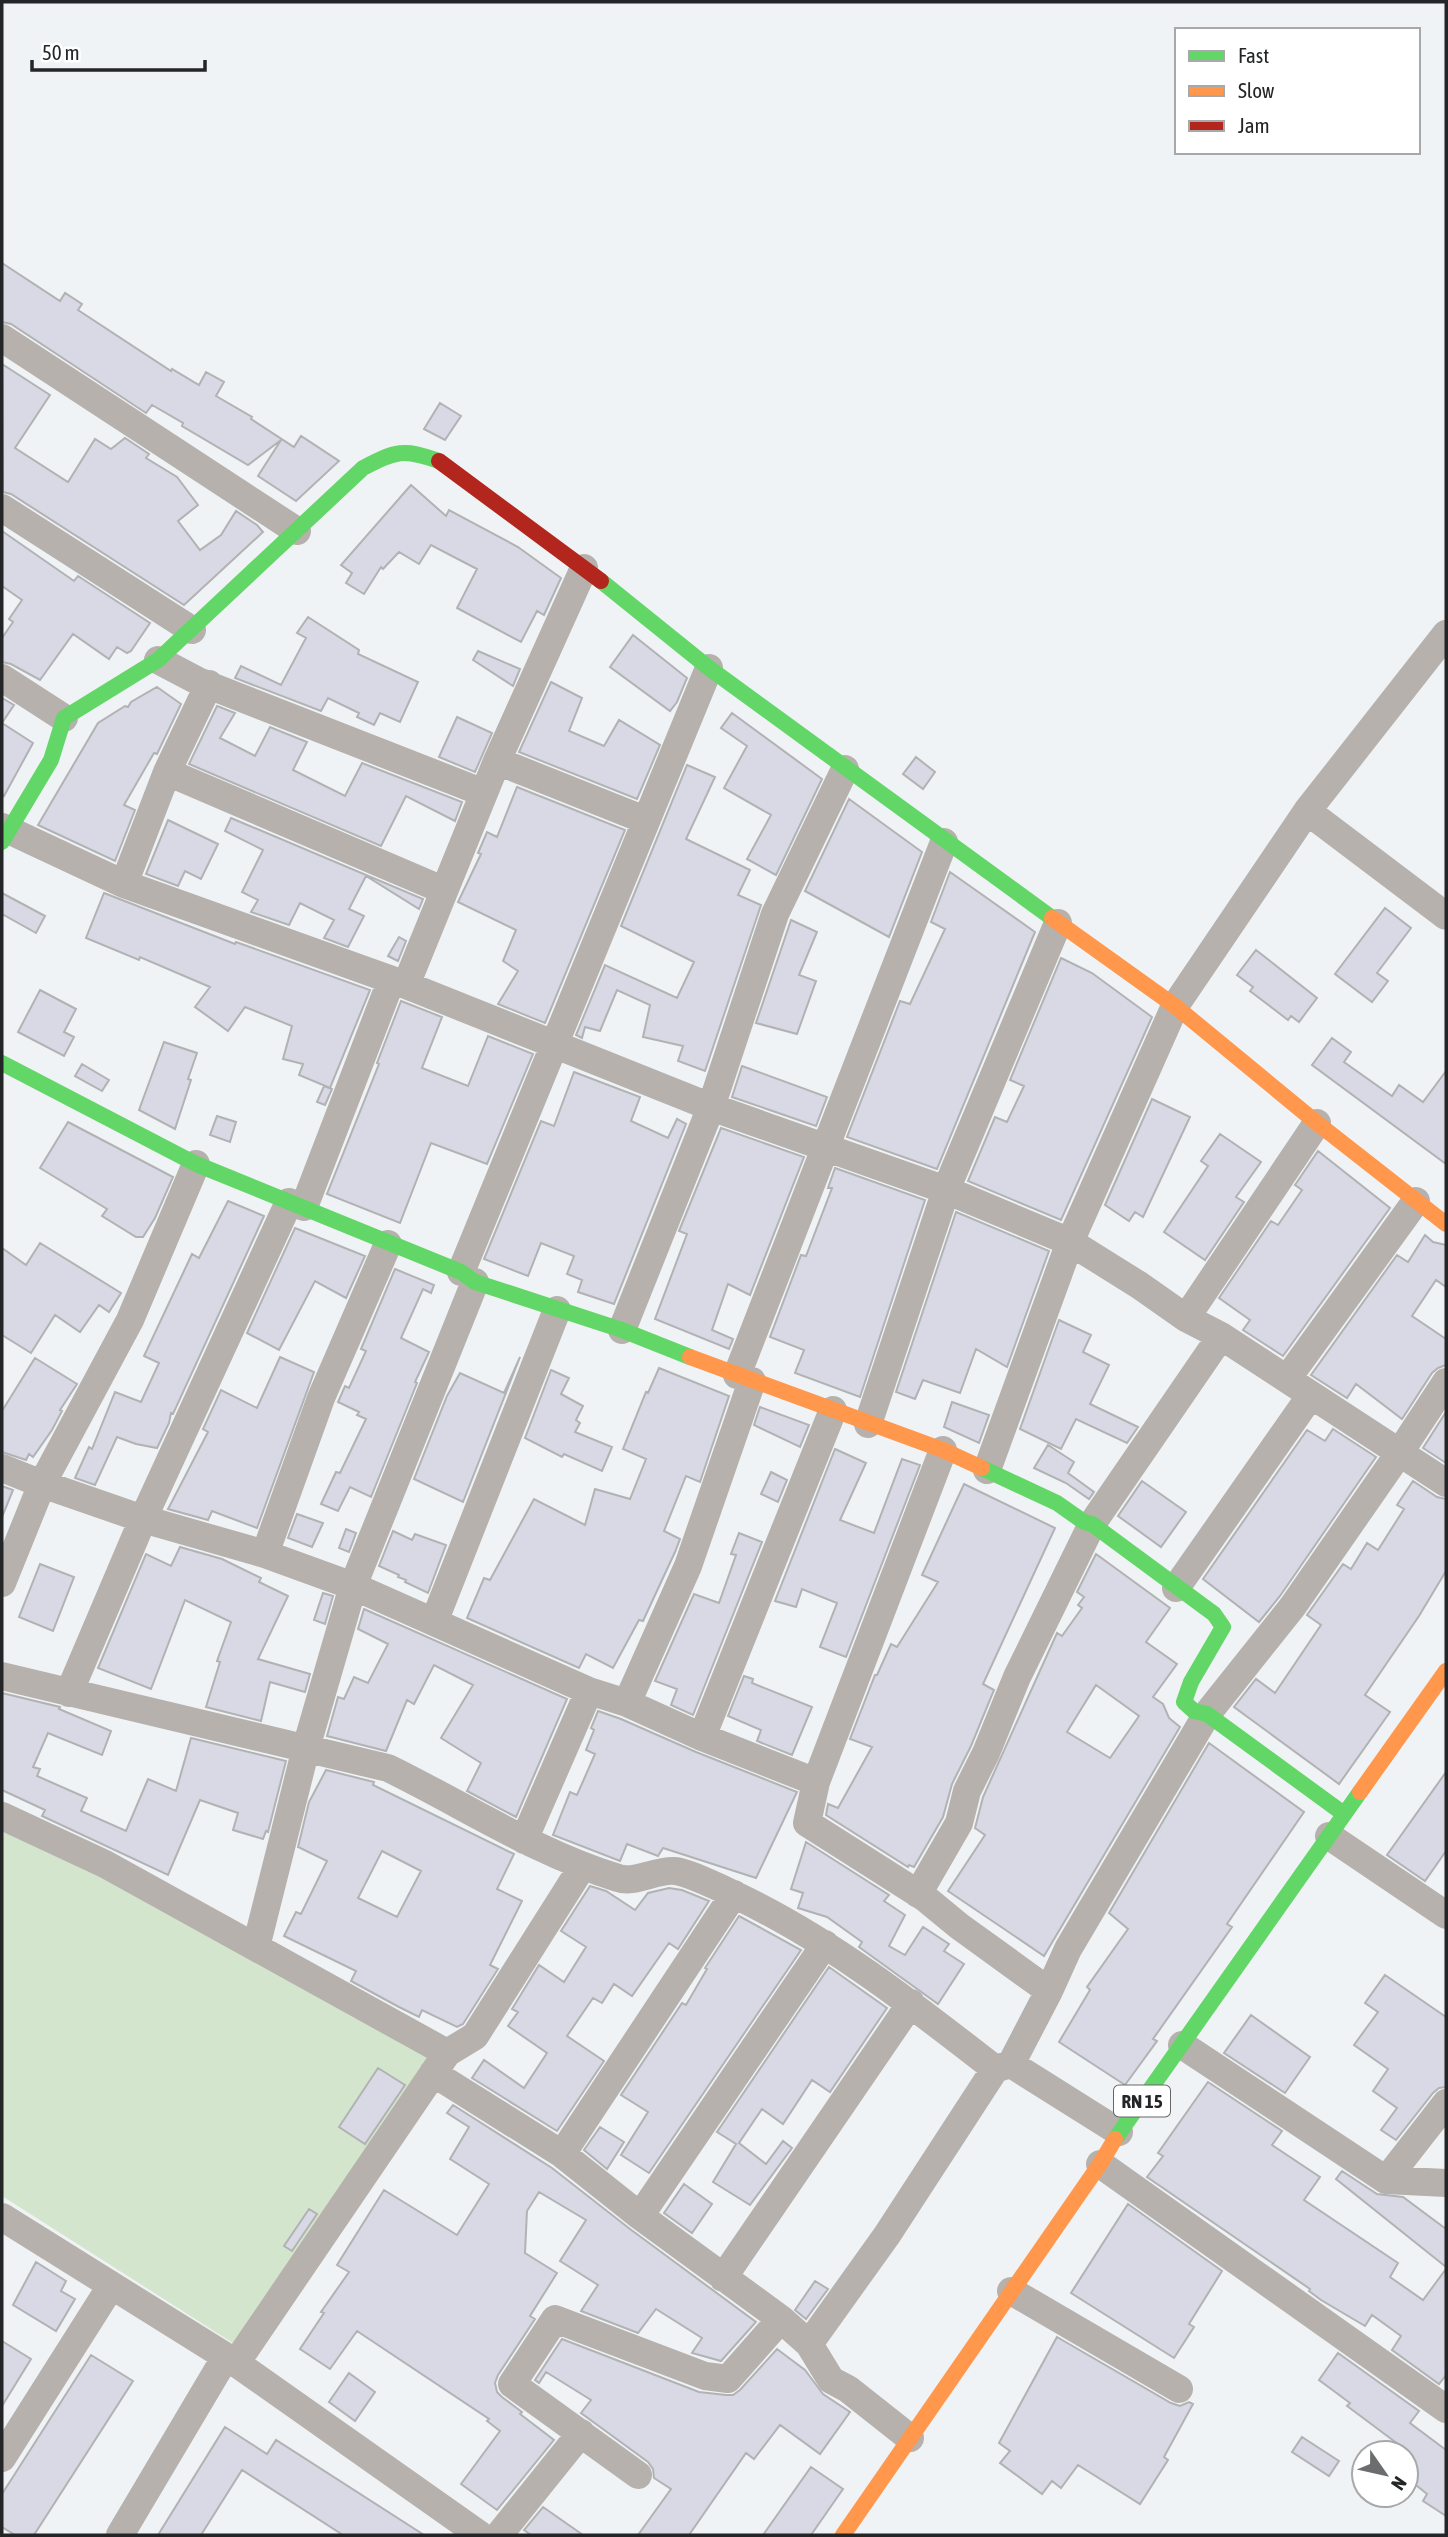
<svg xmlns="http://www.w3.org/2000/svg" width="1448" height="2537" font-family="'Asap Condensed',sans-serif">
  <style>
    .green { fill: #d4e5cd }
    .building { fill: #d8d9e4; stroke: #b1b2b4; stroke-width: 2; fill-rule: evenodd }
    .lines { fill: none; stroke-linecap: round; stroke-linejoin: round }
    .street { stroke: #b6b1ac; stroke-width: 28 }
    .fast { stroke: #63d668; stroke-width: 16 }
    .slow { stroke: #ff974d; stroke-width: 16 }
    .jam { stroke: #b3261e; stroke-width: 16 }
    .labels { text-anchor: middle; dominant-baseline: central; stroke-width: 5; stroke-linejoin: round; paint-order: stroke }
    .shield { fill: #fff; stroke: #656668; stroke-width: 2 }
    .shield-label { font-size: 19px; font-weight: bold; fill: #232527 }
  </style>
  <rect width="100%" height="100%" fill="#f0f3f5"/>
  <!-- green -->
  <path class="green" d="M2 1824 434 2053 236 2345 2 2196Z"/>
  <!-- building -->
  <path class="building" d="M2 263 60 301 65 293 82 304 78 310 171 371 172 369 199 385 206 372 224 382 216 396 252 417 251 419 294 447 301 436 339 461 296 501 258 476 281 440 248 465 182 426 183 423 152 405 146 413 11 324 2 322Z
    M2 364 50 395 15 448 68 482 95 439 111 449 125 438 149 454 146 458 177 477 198 505 178 521 200 550 221 535 236 511 257 525 263 532 184 605 11 494 3 492Z
    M440 403 461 416 445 440 424 429Z
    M411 485 446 516 449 510 518 547 561 578 544 615 537 611 521 642 457 608 477 569 431 545 419 564 399 552 383 569 381 567 364 594 346 583 352 573 341 565Z
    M2 531 74 581 78 576 150 623 131 651 127 653 117 647 109 659 73 634 40 680 11 664 2 662V638L13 622 9 619 22 600 2 586Z
    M308 617 359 650 358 654 418 682 400 722 380 713 374 725 357 717 359 713 328 698 321 711 235 678 241 666 281 685 306 638 297 633Z
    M633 635 687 678 677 702 670 711 610 667Z
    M478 651 520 669 513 686 473 660Z
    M551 682 582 698 569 731 604 746 619 720 660 745 637 799 519 752Z
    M157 687 181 704 157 754 154 753 124 805 135 810 115 861 38 825 98 723 125 706 128 707 131 702Z
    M2 698 14 705 2 723 33 743 4 796 2 794Z
    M217 706 235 713 220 738 255 756 270 727 307 742 293 770 345 796 362 763 462 802 455 821 406 796 381 846 189 764Z
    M732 713 822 779 776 875 747 859 771 815 724 788 747 746 721 728Z
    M457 717 492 733 475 772 439 757Z
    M916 757 935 772 923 789 903 774Z
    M687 765 715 777 686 839 750 870 738 895 761 905 705 1071 678 1061 683 1046 643 1037 650 1005 617 990 600 1031 585 1027 582 1038 576 1035 605 965 677 998 694 962 621 926Z
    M517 787 625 830 545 1023 498 1004 518 971 503 961 516 930 458 902 481 854 478 853 487 832 497 837Z
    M849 799 922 852 889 937 805 891Z
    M231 818 423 899 419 909 366 876 349 909 364 916 348 947 324 938 334 920 300 903 289 925 251 912 258 900 242 892 263 850 225 831Z
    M168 820 218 844 201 879 185 871 178 886 146 874Z
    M950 872 1035 932 937 1169 847 1137 900 1001 910 1004 945 929 931 922Z
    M2 893 45 916 36 933 2 914Z
    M104 893 235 944 236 942 370 990 330 1088 299 1075 303 1064 283 1059 292 1026 245 1007 228 1031 195 1007 210 987 140 957 139 960 86 938Z
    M1385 908 1411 928 1377 973 1388 981 1372 1002 1335 974Z
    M791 920 817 932 799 975 816 981 797 1034 756 1023Z
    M399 937 406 941 398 961 388 956Z
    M1256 950 1317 998 1299 1022 1291 1016 1288 1020 1250 991 1253 987 1237 975Z
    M1061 958 1092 973 1152 1017 1061 1220 968 1181 995 1117 1007 1122 1024 1086 1010 1080Z
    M40 990 76 1009 64 1032 74 1037 64 1056 18 1032Z
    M401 1001 442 1017 422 1068 468 1086 488 1036 533 1054 487 1164 431 1143 400 1223 327 1194 379 1064 377 1063Z
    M1332 1038 1351 1052 1344 1062 1392 1096 1399 1085 1423 1102 1446 1071V1164L1312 1065Z
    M164 1042 197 1053 188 1079 191 1080 175 1129 139 1110Z
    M82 1064 109 1080 102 1091 75 1076Z
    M742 1066 827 1097 816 1126 732 1097Z
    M574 1072 640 1097 631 1121 668 1138 677 1119 686 1124 614 1304 578 1292 582 1280 567 1274 574 1256 541 1243 528 1276 484 1259 541 1121 554 1126Z
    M324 1086 332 1089 325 1105 317 1102Z
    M1152 1099 1190 1117 1143 1217 1135 1212 1129 1221 1105 1205Z
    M217 1116 236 1122 230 1142 210 1135Z
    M68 1122 173 1177 155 1218 143 1237H136L102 1216 107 1209 40 1168Z
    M721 1128 804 1157 750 1295 728 1284 712 1330 733 1339 729 1349 655 1319 687 1234 679 1231Z
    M1220 1134 1261 1162 1236 1197 1244 1202 1205 1260 1164 1232 1208 1166 1201 1161Z
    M1318 1151 1390 1208 1283 1356 1243 1330 1250 1320 1219 1298 1271 1221 1278 1225 1302 1190 1295 1185Z
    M835 1168 925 1200 860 1397 795 1373 804 1350 770 1337 801 1255 806 1256 832 1188H828Z
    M228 1201 264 1216 173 1414 171 1413 169 1423 157 1448 136 1444 117 1437 95 1485 75 1478 89 1447 92 1449 115 1392 141 1402 159 1363 144 1356 192 1254 199 1258Z
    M956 1212 1049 1251 1007 1367 976 1349 960 1393 923 1380 915 1399 896 1392Z
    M295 1228 365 1256 346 1298 315 1281 279 1350 247 1333Z
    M1425 1235 1433 1242 1446 1245V1287L1436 1280 1412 1316 1446 1339V1365L1438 1368 1432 1373 1402 1419 1356 1384 1347 1398 1311 1375 1397 1255 1408 1262Z
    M40 1243 121 1293 109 1312 99 1305 80 1332 55 1315 31 1353 2 1335V1248L26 1265Z
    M395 1269 434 1285 431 1293 423 1289 401 1338 429 1352 415 1382 417 1383 371 1497 350 1487 338 1511 321 1504 336 1472 340 1473 366 1419 357 1415 359 1412 338 1402 345 1386 349 1388 366 1351 361 1349Z
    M1059 1320 1091 1335 1083 1352 1109 1365 1090 1404 1138 1427 1127 1443 1076 1419 1061 1449 1020 1429Z
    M280 1357 314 1372 257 1528 212 1511 208 1520 168 1509 208 1432 203 1429 221 1390 257 1408Z
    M520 1357 463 1502 414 1479 447 1396 460 1373 504 1393Z
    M35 1358 77 1384 60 1410 62 1411 52 1430 33 1457 29 1454 26 1460 2 1452V1411Z
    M659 1368 729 1396 700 1482 686 1476 664 1531 680 1539 675 1552 643 1621 639 1620 613 1668 586 1654 579 1668 467 1618 484 1578 490 1580 534 1499 585 1525 595 1489 630 1499 646 1459 623 1449 646 1392 648 1393Z
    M551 1370 569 1378 561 1394 583 1406 576 1420 580 1423 575 1432 612 1447 602 1471 564 1454 562 1457 525 1438Z
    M952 1402 989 1415 979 1443 944 1427Z
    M760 1407 809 1425 800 1447 754 1425Z
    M1446 1412V1463L1423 1448Z
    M1333 1429 1376 1457 1280 1596 1259 1622 1203 1579 1307 1430 1325 1441Z
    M1048 1445 1074 1462 1068 1473 1094 1492 1089 1499 1066 1483 1034 1468Z
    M835 1449 866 1463 840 1520 874 1533 902 1459 920 1465 846 1657 820 1647 837 1603 802 1589 796 1607 775 1601Z
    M771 1472 787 1480 778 1502 761 1494Z
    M1142 1481 1186 1512 1161 1547 1118 1516Z
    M1413 1481 1437 1497 1446 1499V1571L1419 1616 1365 1695 1390 1712 1339 1784 1234 1707 1256 1679 1275 1693 1321 1625 1307 1615 1343 1564 1351 1569 1367 1543 1378 1550 1404 1509 1397 1505Z
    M964 1484 1055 1528 983 1684 994 1690 971 1746 952 1784 943 1817 914 1867 909 1865 908 1867 826 1815 828 1804 838 1808 872 1747 850 1739 875 1675H877L891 1644 897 1647 938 1582 922 1575Z
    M2 1486 13 1490 2 1517Z
    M297 1514 323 1523 312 1547 288 1538Z
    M346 1529 356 1533 349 1552 339 1548Z
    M393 1531 412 1540 415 1534 446 1545 428 1593 405 1582 406 1580 398 1577 399 1575 379 1566Z
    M739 1533 762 1542 693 1715 671 1705 677 1689 655 1681 694 1594 719 1603 736 1555 731 1554Z
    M180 1547 222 1559 261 1578 259 1582 288 1596 258 1659 310 1674 305 1692 270 1682 261 1721 206 1707 220 1662 217 1661 231 1622 185 1600 151 1689 98 1668 146 1554 171 1566Z
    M1096 1554 1170 1608 1146 1642 1177 1664 1153 1697 1163 1704 1169 1718 1180 1727 1044 1956 948 1891 985 1835 975 1828 983 1797 1057 1633 1062 1636 1082 1608 1078 1605 1084 1597 1077 1592ZM1096 1685 1139 1716 1110 1758 1067 1732Z
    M40 1564 74 1577 53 1631 19 1617Z
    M323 1593 333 1596 325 1624 314 1620Z
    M364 1609 567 1699 516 1817 467 1791 481 1763 441 1738 473 1685 434 1665 414 1704 407 1700 386 1751 327 1736 338 1697 344 1699 354 1677 368 1683 388 1644 358 1629Z
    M744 1676 753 1679 752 1683 812 1707 792 1755 757 1741 761 1730 728 1716Z
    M2 1693 60 1707 59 1709 111 1731 102 1755 48 1733 33 1767 40 1769 37 1776 87 1798 81 1811 126 1831 148 1779 176 1791 191 1738 286 1761 268 1832 266 1831 263 1839 233 1830 238 1813 200 1800 168 1875 42 1816 45 1810 2 1790Z
    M598 1711 621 1719 696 1752 797 1792 756 1878 663 1848 658 1856 627 1844 620 1861 553 1835 570 1792 577 1795 595 1754 586 1750 594 1730 591 1728Z
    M1209 1743 1304 1812 1227 1924 1232 1927 1153 2039 1157 2041 1125 2085 1059 2042 1090 1990 1087 1987 1128 1929 1109 1913Z
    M326 1770 374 1782 373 1785 514 1854 497 1889 522 1901 490 1965 498 1969 463 2024 457 2027 422 2010 419 2017 399 2007 351 1981 356 1971 284 1936 296 1912 301 1914 327 1861 298 1847 309 1802ZM382 1851 421 1871 397 1917 358 1898Z
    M1446 1772V1851L1425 1881 1387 1855Z
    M806 1842 889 1895 884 1901 905 1915 889 1946 905 1955 923 1927 949 1944 944 1951 964 1964 938 2004 859 1947 862 1942 827 1917 798 1908 803 1893 791 1889Z
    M590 1886 606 1891 635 1910 648 1893 669 1888 682 1890 709 1901 678 1949 669 1943 632 1996 614 1984 602 2003 593 1998 567 2036 604 2061 557 2131 472 2078 484 2060 524 2088 547 2053 508 2026 518 2012 512 2009 539 1965 564 1982 586 1947 561 1931Z
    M739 1916 801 1950 649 2173 621 2155 648 2112 621 2095 682 2003 686 2005 707 1969 705 1968Z
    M829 1967 887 2008 830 2092 812 2080 783 2124 762 2109 739 2143 766 2164 783 2141 792 2148 750 2205 713 2182 736 2144 717 2132Z
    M1385 1975 1446 2017V2087L1439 2088 1433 2093 1396 2140 1381 2130 1397 2108 1373 2091 1388 2069 1354 2045 1378 2012 1365 2003Z
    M1251 2015 1310 2057 1285 2093 1224 2053Z
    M378 2068 405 2085 365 2144 339 2127Z
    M1208 2082 1282 2131 1272 2145 1320 2177 1304 2200 1398 2263 1390 2277 1423 2300 1446 2269V2375L1439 2384 1392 2350 1401 2336 1372 2315 1365 2326 1321 2300 1309 2291 1310 2289 1147 2177 1163 2156 1158 2153Z
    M453 2105 552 2168 630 2229 756 2322 721 2361 692 2353 702 2338 656 2309 638 2333 581 2311 598 2285 560 2261 586 2220 539 2192 527 2211 525 2253 557 2273 530 2316 535 2319 498 2375 495 2383 497 2392 502 2397 522 2412 520 2414 554 2440 497 2510 461 2484 500 2431 487 2421 489 2419 357 2331 330 2369 300 2349 324 2313 321 2312 349 2272 337 2265 384 2190 457 2235 489 2184 450 2159 469 2127 447 2113Z
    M600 2127 624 2142 607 2169 584 2150Z
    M1342 2171 1377 2194 1403 2197 1446 2229V2267L1336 2179Z
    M684 2184 712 2204 692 2233 664 2213Z
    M1128 2204 1222 2271 1189 2324 1194 2327 1174 2358 1071 2293Z
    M309 2209 317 2214 292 2251 284 2246Z
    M36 2262 66 2281 61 2291 75 2299 56 2331 13 2305Z
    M815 2281 828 2289 806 2319 795 2310Z
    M1057 2337 1171 2403 1180 2406 1189 2402 1193 2404 1164 2457 1168 2460 1140 2504 1078 2465 1061 2488 1052 2481 1042 2494 1000 2463 1010 2451 999 2443Z
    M562 2339 699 2392 726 2395H733L740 2390 777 2349 805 2370 823 2394 850 2412 820 2454 780 2425 754 2459 746 2453 689 2535H638L671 2489 654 2478 653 2469 648 2462 581 2413 591 2400 546 2372 539 2383 535 2380Z
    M2 2341 31 2359 2 2406Z
    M1338 2353 1419 2411 1410 2423 1446 2450V2516L1423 2501 1427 2494 1406 2477V2450L1347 2406 1350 2403 1319 2380Z
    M91 2355 133 2381 34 2535H15L2 2527V2494Z
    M349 2373 375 2392 355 2421 329 2402Z
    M225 2427 267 2454 276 2440 424 2535H343L242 2470 201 2535H158Z
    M1302 2437 1339 2461 1329 2476 1292 2452Z
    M811 2467 843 2489 811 2535H763Z
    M543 2507 583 2535H531L524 2530Z"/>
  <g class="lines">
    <!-- street -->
    <path class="street" d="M2 338 297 531
      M2 508 192 630
      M158 660 198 681 484 793
      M2 678 64 718
      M497 761 645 820
      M167 772 443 890
      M1307 811 1446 916
      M2 827 124 884 406 985 711 1107 946 1190 1070 1242 1139 1285 1186 1318 1221 1336 1446 1483
      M124 884 167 772 209 684
      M406 985 497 761 584 568
      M304 1207 391 981
      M461 1272 709 668
      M1186 1318 1317 1123
      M622 1330 711 1107 775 914 845 769
      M737 1375 944 842
      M1287 1379 1416 1201
      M868 1424 946 1190 1058 923
      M943 1450 816 1782 807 1823 925 1898 959 1926 1049 1991 1011 2064
      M2 1468 42 1484 143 1519 265 1554 353 1586 589 1691 627 1703 702 1737 816 1782
      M987 1470 1070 1242 1175 1006 1307 811 1446 634
      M265 1554 321 1398 388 1244
      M2 1583 42 1484 130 1320 196 1164
      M1176 1588 1311 1395
      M434 1622 557 1310
      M2 1676 388 1768C464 1805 536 1853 618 1878 635 1884 657 1869 675 1871 687 1872 723 1889 735 1895 830 1940 913 2005 995 2069L1011 2064 1119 2132
      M69 1693 143 1519 289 1202
      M627 1703 688 1566 752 1381
      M702 1737 833 1410
      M2 1816 105 1864 447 2053
      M1329 1836 1446 1915
      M524 1840 589 1691
      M918 1894 959 1823 967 1791 986 1753 1017 1677 1092 1524 1221 1336
      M256 1947 306 1748 353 1586 475 1282
      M1049 1991 1068 1949 1207 1714 1293 1606 1400 1452 1446 1382
      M1182 2045 1386 2180 1446 2183
      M433 2073 562 2154 640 2216 781 2319 809 2344 831 2380 848 2389 910 2438
      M562 2154 734 1894
      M1100 2164 1446 2409
      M1386 2180 1446 2103
      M640 2216 825 1944
      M2 2217 236 2363 480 2535
      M723 2278 911 2003
      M1011 2291 1179 2389
      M809 2344 887 2235 995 2069
      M236 2363 447 2053 475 2036 582 1867
      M2 2458 111 2286
      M638 2475 512 2384 555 2319 705 2376 728 2379 781 2319
      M120 2535 225 2358
      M499 2535 581 2433"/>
    <!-- fast -->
    <path class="fast" d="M601 581 709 668 1052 918
      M2 842 51 760 64 718 158 660 363 468C396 451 403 448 439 461
      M2 1063 196 1164 461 1272 475 1282 622 1330 690 1357
      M982 1468 1057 1503 1084 1522 1092 1524 1214 1614 1223 1627 1191 1682 1184 1702 1194 1711 1207 1714 1344 1814
      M1115 2139 1360 1792"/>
    <!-- slow -->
    <path class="slow" d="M1052 918 1175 1006 1317 1123 1446 1224
      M690 1357 943 1450 982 1468
      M1360 1792 1446 1671
      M843 2535 1100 2164 1115 2139"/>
    <!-- jam -->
    <path class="jam" d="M439 461 601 581"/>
  </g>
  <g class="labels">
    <!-- shield labels -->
    <rect class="shield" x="1114" y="2085.5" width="56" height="31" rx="5"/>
    <g class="shield-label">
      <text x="1142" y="2101">RN 15</text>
    </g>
  </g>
  <!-- border -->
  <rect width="1448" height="2537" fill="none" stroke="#232527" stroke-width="7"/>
  <!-- legend -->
  <rect x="1175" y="28" width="245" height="126" fill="#ffffff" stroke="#a7a8a9" stroke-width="2"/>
  <rect x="1189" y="51" width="35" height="10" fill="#63d668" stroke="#a7a8a9" stroke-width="2"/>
  <text x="1238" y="63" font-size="21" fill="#232527">Fast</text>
  <rect x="1189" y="86" width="35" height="10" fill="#ff974d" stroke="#a7a8a9" stroke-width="2"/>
  <text x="1238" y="98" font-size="21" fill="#232527">Slow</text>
  <rect x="1189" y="121" width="35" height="10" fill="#b3261e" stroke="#a7a8a9" stroke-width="2"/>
  <text x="1238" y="133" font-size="21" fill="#232527">Jam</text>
  <!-- north arrow -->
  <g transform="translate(1385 2474) rotate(124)"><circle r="33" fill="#ffffff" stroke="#a7a8a9" stroke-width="2"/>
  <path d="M0-5L12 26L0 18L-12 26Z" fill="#6b6d6f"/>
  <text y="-10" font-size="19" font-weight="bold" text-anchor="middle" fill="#232527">N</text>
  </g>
  <!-- scale -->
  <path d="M32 60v10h173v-10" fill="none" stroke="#232527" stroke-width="3.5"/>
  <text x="42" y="60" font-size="21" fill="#232527" stroke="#ffffff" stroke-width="5" paint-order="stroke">50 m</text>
</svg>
